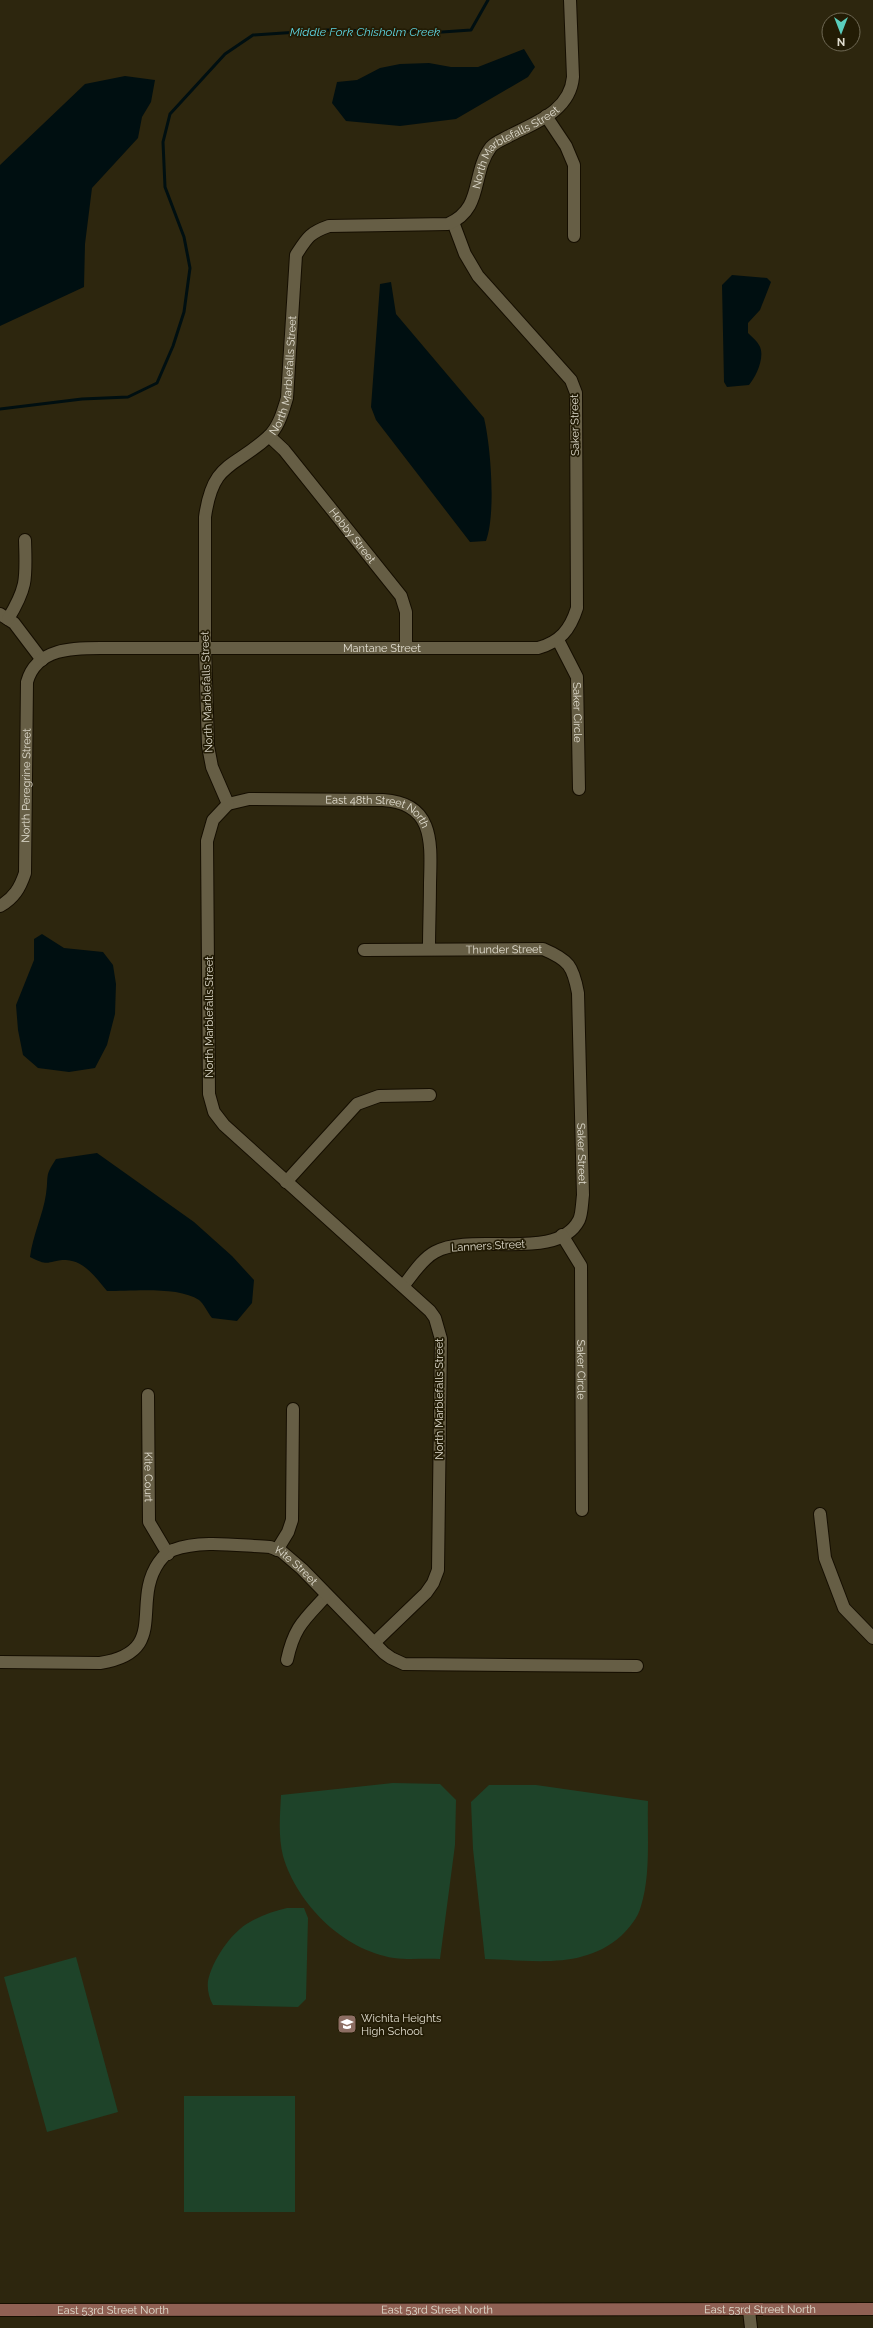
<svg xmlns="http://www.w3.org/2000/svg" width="873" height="2328" font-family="Raleway,sans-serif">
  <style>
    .green { fill: #1e4329 }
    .water { fill: #000f11 }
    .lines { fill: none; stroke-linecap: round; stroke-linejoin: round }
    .stream { stroke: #000f11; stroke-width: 3 }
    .minor-casing { stroke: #150e00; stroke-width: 14 }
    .secondary-casing { stroke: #150e00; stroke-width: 14 }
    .minor { stroke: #665e45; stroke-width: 12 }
    .secondary { stroke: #8f6053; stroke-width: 12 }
    .labels { text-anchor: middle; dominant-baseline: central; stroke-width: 3.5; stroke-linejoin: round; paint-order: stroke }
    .street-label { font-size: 11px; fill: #e0dcce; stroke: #231c05 }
    .poi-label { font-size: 11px; fill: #e0dcce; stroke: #231c05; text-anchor: start }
    .water-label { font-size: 12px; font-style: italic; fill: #5dd4e0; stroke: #231c05 }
  </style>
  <rect width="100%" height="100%" fill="#2d260e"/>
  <!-- green -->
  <path class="green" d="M393 1783 440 1784 456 1800 455 1845 440 1959C425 1958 409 1960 394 1958 343 1950 297 1904 283 1856 278 1836 280 1815 281 1795Z
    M489 1785H536L648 1801C647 1835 651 1874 641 1906 638 1918 629 1928 621 1936 583 1970 532 1960 485 1959L473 1849 471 1802Z
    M287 1908H304L308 1918 306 1999 298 2007 213 2005C209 1998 207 1989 208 1981 212 1961 231 1932 250 1922 262 1915 274 1911 287 1908Z
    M76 1957 118 2112 47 2132 4 1977Z
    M184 2096H295V2212H184Z"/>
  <!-- water -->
  <path class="water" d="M524 49 535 67 528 77 456 119 400 126 346 121 332 103 337 82 357 80 380 68 400 64 429 63 451 67H478Z
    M125 76 155 80 151 102 142 117 138 138 92 188 85 244 84 287 0 326V165L85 84Z
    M732 275 767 278 771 282 760 310 748 323V333C752 337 757 341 759 345 766 356 756 377 749 385L727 387 724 382 722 285Z
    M391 282 396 314 484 418C491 447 496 514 486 541L470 542 376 420 371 407 380 284Z
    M42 934 64 948 103 952 113 965 116 984 115 1014 107 1045 95 1068 69 1072 38 1068 23 1055 18 1030 16 1005 34 960V939Z
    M97 1153 194 1222 232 1256 254 1280 252 1303 237 1321 212 1318C208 1313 204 1304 199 1300 179 1286 131 1291 107 1291 96 1278 85 1261 66 1260 47 1260 51 1268 30 1257 33 1234 43 1215 46 1194 49 1175 44 1177 56 1159Z"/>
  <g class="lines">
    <!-- stream -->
    <path class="stream" d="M0 409 82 399 128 397 157 383 173 346 184 312 190 268 184 237 165 187 163 142 170 114 225 54 253 35 328 30 442 32 471 30 488 0"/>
    <defs>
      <g id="minor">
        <path d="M546 116 566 146 574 165V236"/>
        <path id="s1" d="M269 436 284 450 401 596 406 612V648"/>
        <path d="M0 614 14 623 42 660"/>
        <path d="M8 619C28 586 26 578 25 540"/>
        <path id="s2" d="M558 640 577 677 579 789"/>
        <path id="s3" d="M228 804 249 799 383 800C435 803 431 844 430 883 430 905 429 927 429 948"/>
        <path id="s4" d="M0 906C14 898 20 888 25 873L27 682C37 646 77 648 106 648H538C560 642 570 630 577 608L576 393 571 380 478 276 465 254 453 222"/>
        <path id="s5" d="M364 950 543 949C569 960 573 966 578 993L583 1195C582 1202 582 1214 579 1220 557 1263 473 1231 435 1252 422 1259 413 1274 404 1285"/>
        <path d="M286 1182 357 1104 379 1096 430 1095"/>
        <path id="s6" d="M562 1235 581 1266 582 1510"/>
        <path id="s7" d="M148 1395 149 1522 168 1554"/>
        <path d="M820 1514 825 1558 844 1608 873 1638"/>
        <path d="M277 1550 288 1532 292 1520 293 1409"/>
        <path id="s8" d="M374 1643 426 1593 433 1583 438 1570 441 1339 435 1318 430 1311 224 1125 214 1112 209 1094 207 841 213 820 228 804 212 767 208 746 205 648V517C213 461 233 469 268 437 279 427 283 411 287 398L296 255C307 238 309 233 329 226L448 224C484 209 471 173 491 147 495 142 504 139 509 136 536 122 570 111 573 77L570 0"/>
        <path d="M287 1660C294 1627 304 1620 326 1596"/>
        <path id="s9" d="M0 1662 100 1663C171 1652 130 1603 159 1562 162 1558 168 1551 173 1550 202 1539 240 1546 270 1547L281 1551 302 1569 384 1653 391 1658 404 1664 637 1666"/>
        <path d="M749 2310 751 2328"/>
      </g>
      <g id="secondary">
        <path id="s10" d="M0 2310 873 2309"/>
      </g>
    </defs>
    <!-- minor casing -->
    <use href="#minor" class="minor-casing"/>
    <!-- secondary casing -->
    <use href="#secondary" class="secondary-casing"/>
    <!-- minor -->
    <use href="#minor" class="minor"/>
    <!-- secondary -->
    <use href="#secondary" class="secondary"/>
  </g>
  <!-- icons -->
  <defs>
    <symbol id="school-square" viewBox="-11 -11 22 22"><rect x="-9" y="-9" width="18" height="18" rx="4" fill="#8d6e63" stroke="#231c05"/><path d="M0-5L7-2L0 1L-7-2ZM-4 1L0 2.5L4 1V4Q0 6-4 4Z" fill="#fff"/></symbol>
  </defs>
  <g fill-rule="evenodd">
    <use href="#school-square" x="336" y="2013" width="22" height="22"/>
  </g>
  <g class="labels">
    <!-- street labels -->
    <g class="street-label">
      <text stroke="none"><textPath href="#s8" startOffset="1826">North Marblefalls Street</textPath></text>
      <text stroke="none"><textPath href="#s8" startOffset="1432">North Marblefalls Street</textPath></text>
      <text transform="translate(575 425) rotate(-91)">Saker Street</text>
      <text stroke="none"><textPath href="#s1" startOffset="130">Hobby Street</textPath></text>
      <text stroke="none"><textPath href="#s4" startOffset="603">Mantane Street</textPath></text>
      <text transform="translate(207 692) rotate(-92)">North Marblefalls Street</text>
      <text stroke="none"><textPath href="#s2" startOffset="77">Saker Circle</textPath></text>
      <text stroke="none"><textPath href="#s4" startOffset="130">North Peregrine Street</textPath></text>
      <text stroke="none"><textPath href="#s3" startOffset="154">East 48th Street North</textPath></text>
      <text stroke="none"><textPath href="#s5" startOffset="140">Thunder Street</textPath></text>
      <text transform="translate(209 1017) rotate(-90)">North Marblefalls Street</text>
      <text stroke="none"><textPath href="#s5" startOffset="400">Saker Street</textPath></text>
      <text transform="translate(488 1246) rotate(-3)">Lanners Street</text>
      <text stroke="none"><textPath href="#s6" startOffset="140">Saker Circle</textPath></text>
      <text transform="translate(439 1399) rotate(-90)">North Marblefalls Street</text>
      <text stroke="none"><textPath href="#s7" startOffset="82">Kite Court</textPath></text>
      <text stroke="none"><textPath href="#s9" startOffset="379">Kite Street</textPath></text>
      <text stroke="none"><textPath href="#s10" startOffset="760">East 53rd Street North</textPath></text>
      <text stroke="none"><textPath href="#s10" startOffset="113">East 53rd Street North</textPath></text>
      <text stroke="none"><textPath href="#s10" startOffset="437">East 53rd Street North</textPath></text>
    </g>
    <!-- poi labels -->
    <g class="poi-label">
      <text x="361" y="2018">Wichita Heights<tspan x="361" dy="13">High School</tspan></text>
    </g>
    <!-- water labels -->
    <g class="water-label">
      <text x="365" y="32">Middle Fork Chisholm Creek</text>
    </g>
  </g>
  <!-- north arrow -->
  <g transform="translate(841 32) rotate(180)"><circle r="19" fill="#231c05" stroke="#6f6955"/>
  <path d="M0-3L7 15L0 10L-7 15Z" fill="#5acebd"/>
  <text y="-6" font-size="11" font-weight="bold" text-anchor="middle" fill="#e0dcce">N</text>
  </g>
</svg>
